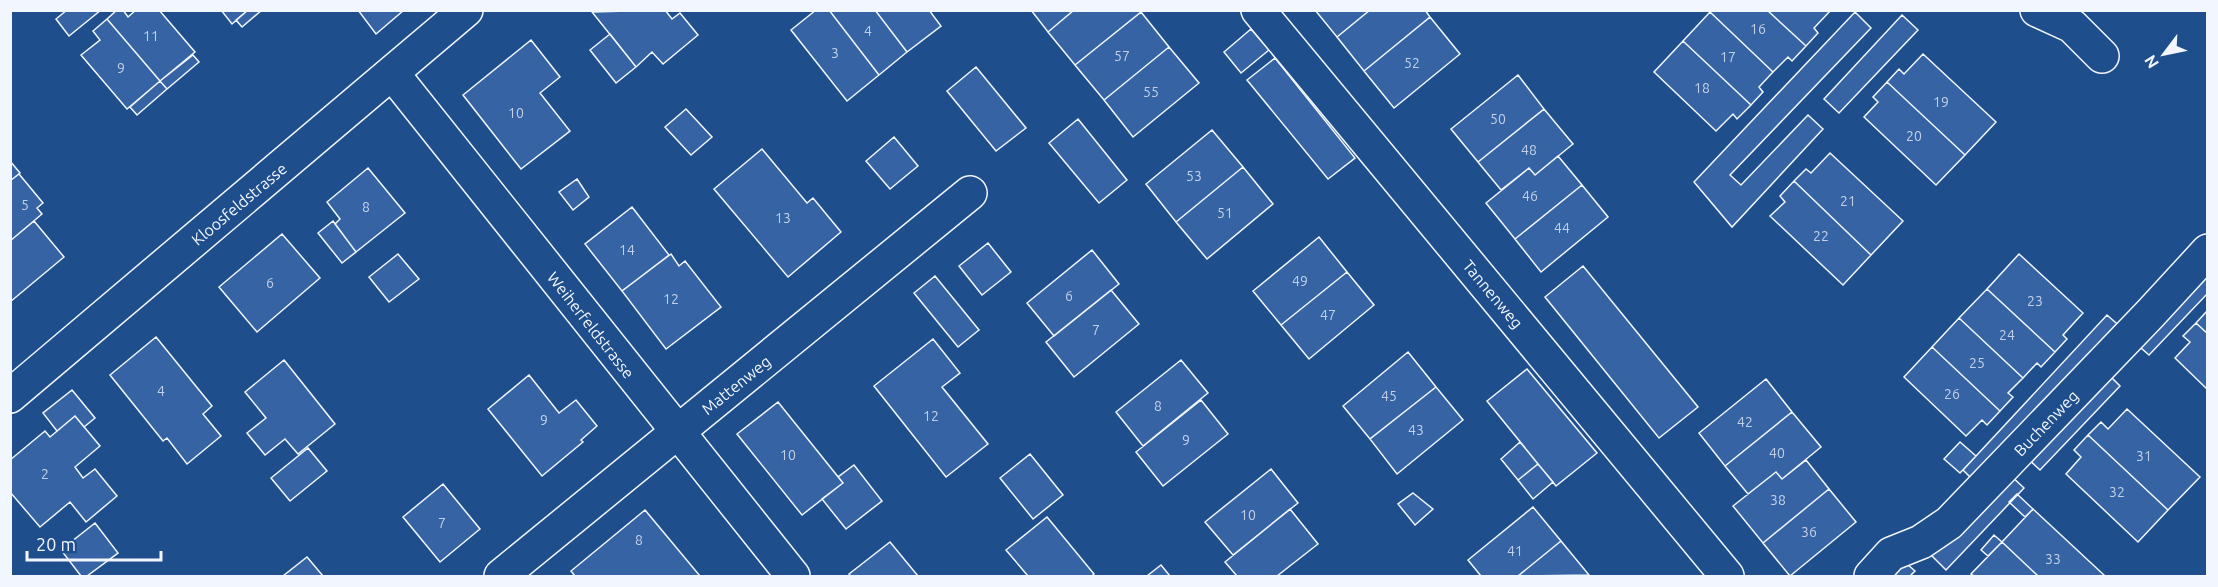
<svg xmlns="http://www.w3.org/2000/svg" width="2218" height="587" font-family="Ubuntu,sans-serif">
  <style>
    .building { fill: #3563a3; stroke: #f2f6ff; stroke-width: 1.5 }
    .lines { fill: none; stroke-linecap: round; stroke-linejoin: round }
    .minor-casing { stroke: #f2f6ff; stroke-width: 36 }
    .minor { stroke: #1f4e8c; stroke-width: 33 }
    .labels { text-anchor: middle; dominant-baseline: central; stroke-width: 4.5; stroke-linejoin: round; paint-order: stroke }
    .number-label { font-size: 14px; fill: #c3d1e8 }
    .street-label { font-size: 16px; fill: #f2f6ff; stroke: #1f4e8c }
  </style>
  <rect width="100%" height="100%" fill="#1f4e8c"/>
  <!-- building -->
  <path class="building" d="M67 10H101L69 36 56 19Z
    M117 10H123L128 17 136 10H159L195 52 160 81 107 19Z
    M221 10H248L232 24Z
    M248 10H262L242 27 236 20Z
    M358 10H404L376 34Z
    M665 10 672 19 680 13 698 35 663 64 652 52 636 67 592 12Z
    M816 10H829L879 75 847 101 791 30Z
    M829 10H875L907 52 879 75Z
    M875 10H929L941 26 907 52Z
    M1031 10H1074L1048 32Z
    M1074 10H1140L1141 12 1075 65 1048 32Z
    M1315 10H1370L1337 37Z
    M1370 10H1425L1430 17 1364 71 1337 37Z
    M1712 10H1767L1806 46 1792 61 1788 57 1773 72 1710 12Z
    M1767 10H1831L1814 28 1818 33 1806 46Z
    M1141 12 1169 47 1104 100 1075 65Z
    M1710 12 1773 72 1759 87 1763 92 1751 105 1683 41Z
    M1855 12 1871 28 1730 175 1741 185 1808 115 1823 129 1732 227 1694 182Z
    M1902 15 1918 30 1839 113 1824 99Z
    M1430 17 1460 54 1394 108 1364 71Z
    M107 19 160 81 127 109 81 55 100 40 93 31Z
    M1251 29 1269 50 1241 73 1224 52Z
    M610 34 636 67 616 83 590 50Z
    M531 40 560 77 540 93 570 131 521 169 463 95Z
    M1683 41 1751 105 1737 119 1733 114 1716 131 1654 72Z
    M1169 47 1199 83 1133 137 1104 100Z
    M1923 54 1996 122 1965 155 1887 82 1899 69 1904 74Z
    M193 55 199 62 167 89 160 81Z
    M1275 58 1355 158 1328 179 1247 80Z
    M976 67 1026 128 996 151 947 91Z
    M1518 75 1544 109 1478 162 1451 129Z
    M160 81 167 89 137 115 130 107Z
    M1887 82 1965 155 1936 185 1864 117 1878 102 1873 97Z
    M686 109 712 137 691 155 665 127Z
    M1544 109 1573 144 1535 175 1529 168 1501 190 1478 162Z
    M1078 119 1127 180 1099 203 1049 143Z
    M1212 130 1243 167 1176 222 1146 184Z
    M894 137 918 166 890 189 866 161Z
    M762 149 807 203 813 198 841 232 788 277 714 189Z
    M1830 153 1903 221 1871 255 1794 181 1806 169 1811 173Z
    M1558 156 1582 185 1515 239 1486 203 1529 168 1535 175Z
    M10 161 20 173 10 181Z
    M1243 167 1273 204 1207 259 1176 222Z
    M368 168 405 213 356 252 335 224 340 219 327 202Z
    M19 174 43 203 37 208 42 214 10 241V181Z
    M577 179 589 197 573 210 559 192Z
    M1794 181 1871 255 1843 285 1770 216 1785 202 1780 196Z
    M1582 185 1608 217 1541 272 1515 239Z
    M632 207 669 255 622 291 585 244Z
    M34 221 64 257 10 302V241Z
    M333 221 356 252 342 263 318 233Z
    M282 234 320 278 257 332 219 287Z
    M1319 237 1347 272 1281 325 1253 291Z
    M988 243 1011 272 982 295 959 266Z
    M1092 250 1119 284 1054 336 1027 303Z
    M398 254 419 279 389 302 369 277Z
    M671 254 679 266 685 261 721 307 666 349 622 291Z
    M2019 254 2083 313 2063 335 2067 339 2055 352 1987 289Z
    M2208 262V293L2149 355 2133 341Z
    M1583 266 1698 407 1659 438 1545 297Z
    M1347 272 1374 305 1309 359 1281 325Z
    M935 276 979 330 958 347 914 293Z
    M1987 289 2055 352 2041 367 2037 363 2023 378 1959 318Z
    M1111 290 1139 324 1074 377 1046 342Z
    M2208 310V334L2196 323Z
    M2107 315 2123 329 1978 485 1963 470Z
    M1959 318 2023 378 2008 393 2013 397 2000 411 1932 347Z
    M2196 323 2208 334V390L2175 358 2190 342 2183 336Z
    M156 337 212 406 203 414 221 436 187 464 167 438 163 441 110 375Z
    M933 339 960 373 942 387 988 444 946 477 874 386Z
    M1932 347 2000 411 1987 425 1982 420 1966 436 1904 377Z
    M1408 352 1436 387 1370 439 1343 406Z
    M284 360 335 424 298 454 285 439 265 455 247 433 266 418 245 392Z
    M1181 360 1208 393 1143 446 1116 412Z
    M1527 369 1597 453 1556 486 1487 401Z
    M2105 371 2120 386 2040 470 2024 455Z
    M529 375 559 413 576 400 597 426 581 440 583 442 542 476 488 409Z
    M1766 379 1792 412 1725 466 1699 433Z
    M1436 387 1463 420 1397 474 1370 439Z
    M72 390 95 418 84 427 75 416 57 431 43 413Z
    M1201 400 1228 434 1163 486 1136 452Z
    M778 402 843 483 802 515 737 434Z
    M2127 409 2200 477 2168 510 2088 435 2101 422 2108 429Z
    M1792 412 1821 447 1782 479 1776 472 1748 494 1725 466Z
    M75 416 100 446 75 467 83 478 95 469 117 496 86 522 70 502 40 527 10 492V460L45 431 50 437Z
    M2088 435 2168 510 2138 542 2066 474 2081 457 2074 450Z
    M1520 442 1538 464 1518 480 1501 459Z
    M1960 442 1976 456 1960 473 1944 459Z
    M308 448 327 471 290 501 271 478Z
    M1030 454 1063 495 1033 519 1000 478Z
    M1806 460 1829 489 1763 543 1733 506 1776 472 1782 479Z
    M1538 464 1553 482 1533 499 1518 480Z
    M854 465 882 501 846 529 822 499 843 483 838 477Z
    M1271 469 1298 503 1233 555 1205 522Z
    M2008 473 2024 488 1946 570 1931 555Z
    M443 484 480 529 440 562 403 517Z
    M1829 489 1856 522 1790 576 1763 543Z
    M1413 493 1433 509 1415 525 1398 504Z
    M2017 494 2033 509 2025 517 2009 502Z
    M1533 507 1561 541 1518 576H1481L1468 560Z
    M1290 509 1318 544 1277 576H1237L1225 562Z
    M2033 509 2105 576H2038L2002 542Z
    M645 510 700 576H575L571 571Z
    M1047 517 1094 574 1092 576H1028L1006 550Z
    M95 523 118 553 87 576H81L61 550Z
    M1994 535 2002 542 1988 556 1981 550Z
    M1561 541 1589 575 1518 576Z
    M890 542 918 576H851L849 574Z
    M2002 542 2038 576H1974L1971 574Z
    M307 557 323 576H283Z
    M1900 558 1915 571 1910 576H1883Z
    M1161 565 1170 576H1147Z"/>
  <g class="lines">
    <defs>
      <path id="minor" d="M1258 10 1727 576
        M2037 10 2072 26 2102 56
        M392 73 793 576
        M10 396 466 10
        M501 576 970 193
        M1871 576 1891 554 1921 542 1949 523 2150 314 2208 251"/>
    </defs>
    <!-- minor casing -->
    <use href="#minor" class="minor-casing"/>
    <!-- minor -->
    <use href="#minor" class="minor"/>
  </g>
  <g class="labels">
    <!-- number labels -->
    <g class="number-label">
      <text x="1758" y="29">16</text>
      <text x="868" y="31">4</text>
      <text x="151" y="36">11</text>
      <text x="835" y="53">3</text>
      <text x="1122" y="56">57</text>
      <text x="1728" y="57">17</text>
      <text x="1412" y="63">52</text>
      <text x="121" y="68">9</text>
      <text x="1702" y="88">18</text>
      <text x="1151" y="92">55</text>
      <text x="1941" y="102">19</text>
      <text x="516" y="113">10</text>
      <text x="1498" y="119">50</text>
      <text x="1914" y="136">20</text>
      <text x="1529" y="150">48</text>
      <text x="1194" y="176">53</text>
      <text x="1530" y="196">46</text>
      <text x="1848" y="201">21</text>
      <text x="25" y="205">5</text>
      <text x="366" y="207">8</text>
      <text x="1225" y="213">51</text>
      <text x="783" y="218">13</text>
      <text x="1562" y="228">44</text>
      <text x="1821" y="236">22</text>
      <text x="627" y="250">14</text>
      <text x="1300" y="281">49</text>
      <text x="270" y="283">6</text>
      <text x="1069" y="296">6</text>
      <text x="671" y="299">12</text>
      <text x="2035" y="301">23</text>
      <text x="1328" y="315">47</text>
      <text x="1096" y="330">7</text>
      <text x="2007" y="335">24</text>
      <text x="1977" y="363">25</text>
      <text x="161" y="391">4</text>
      <text x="1952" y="394">26</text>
      <text x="1389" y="396">45</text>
      <text x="1158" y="406">8</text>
      <text x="931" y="416">12</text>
      <text x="544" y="420">9</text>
      <text x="1745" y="422">42</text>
      <text x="1416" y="430">43</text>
      <text x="1186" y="440">9</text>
      <text x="1777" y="453">40</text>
      <text x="788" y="455">10</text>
      <text x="2144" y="456">31</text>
      <text x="45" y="474">2</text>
      <text x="2117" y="492">32</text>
      <text x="1778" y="500">38</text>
      <text x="1248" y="515">10</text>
      <text x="442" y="523">7</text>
      <text x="1809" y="532">36</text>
      <text x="639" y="540">8</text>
      <text x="1515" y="551">41</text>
      <text x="2053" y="559">33</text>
    </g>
    <!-- street labels -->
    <g class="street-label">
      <text transform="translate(239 204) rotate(-40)">Kloosfeldstrasse</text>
      <text transform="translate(1493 294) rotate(50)">Tannenweg</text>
      <text transform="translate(591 325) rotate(52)">Weiherfeldstrasse</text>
      <text transform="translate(736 385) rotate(-39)">Mattenweg</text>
      <text transform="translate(2046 423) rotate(-46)">Buchenweg</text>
    </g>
  </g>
  <!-- border -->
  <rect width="2218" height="587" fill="none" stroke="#f2f6ff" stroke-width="24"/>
  <!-- north arrow -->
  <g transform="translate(2164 54) rotate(238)" stroke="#1f4e8c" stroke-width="4.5" paint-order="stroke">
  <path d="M0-4.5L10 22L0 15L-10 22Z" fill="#f2f6ff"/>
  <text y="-9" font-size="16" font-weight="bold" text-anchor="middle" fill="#f2f6ff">N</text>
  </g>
  <!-- scale -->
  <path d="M27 551v9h134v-9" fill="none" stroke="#f2f6ff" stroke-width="3"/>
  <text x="36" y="551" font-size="18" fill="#f2f6ff" stroke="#1f4e8c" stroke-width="4.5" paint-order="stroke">20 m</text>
</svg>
